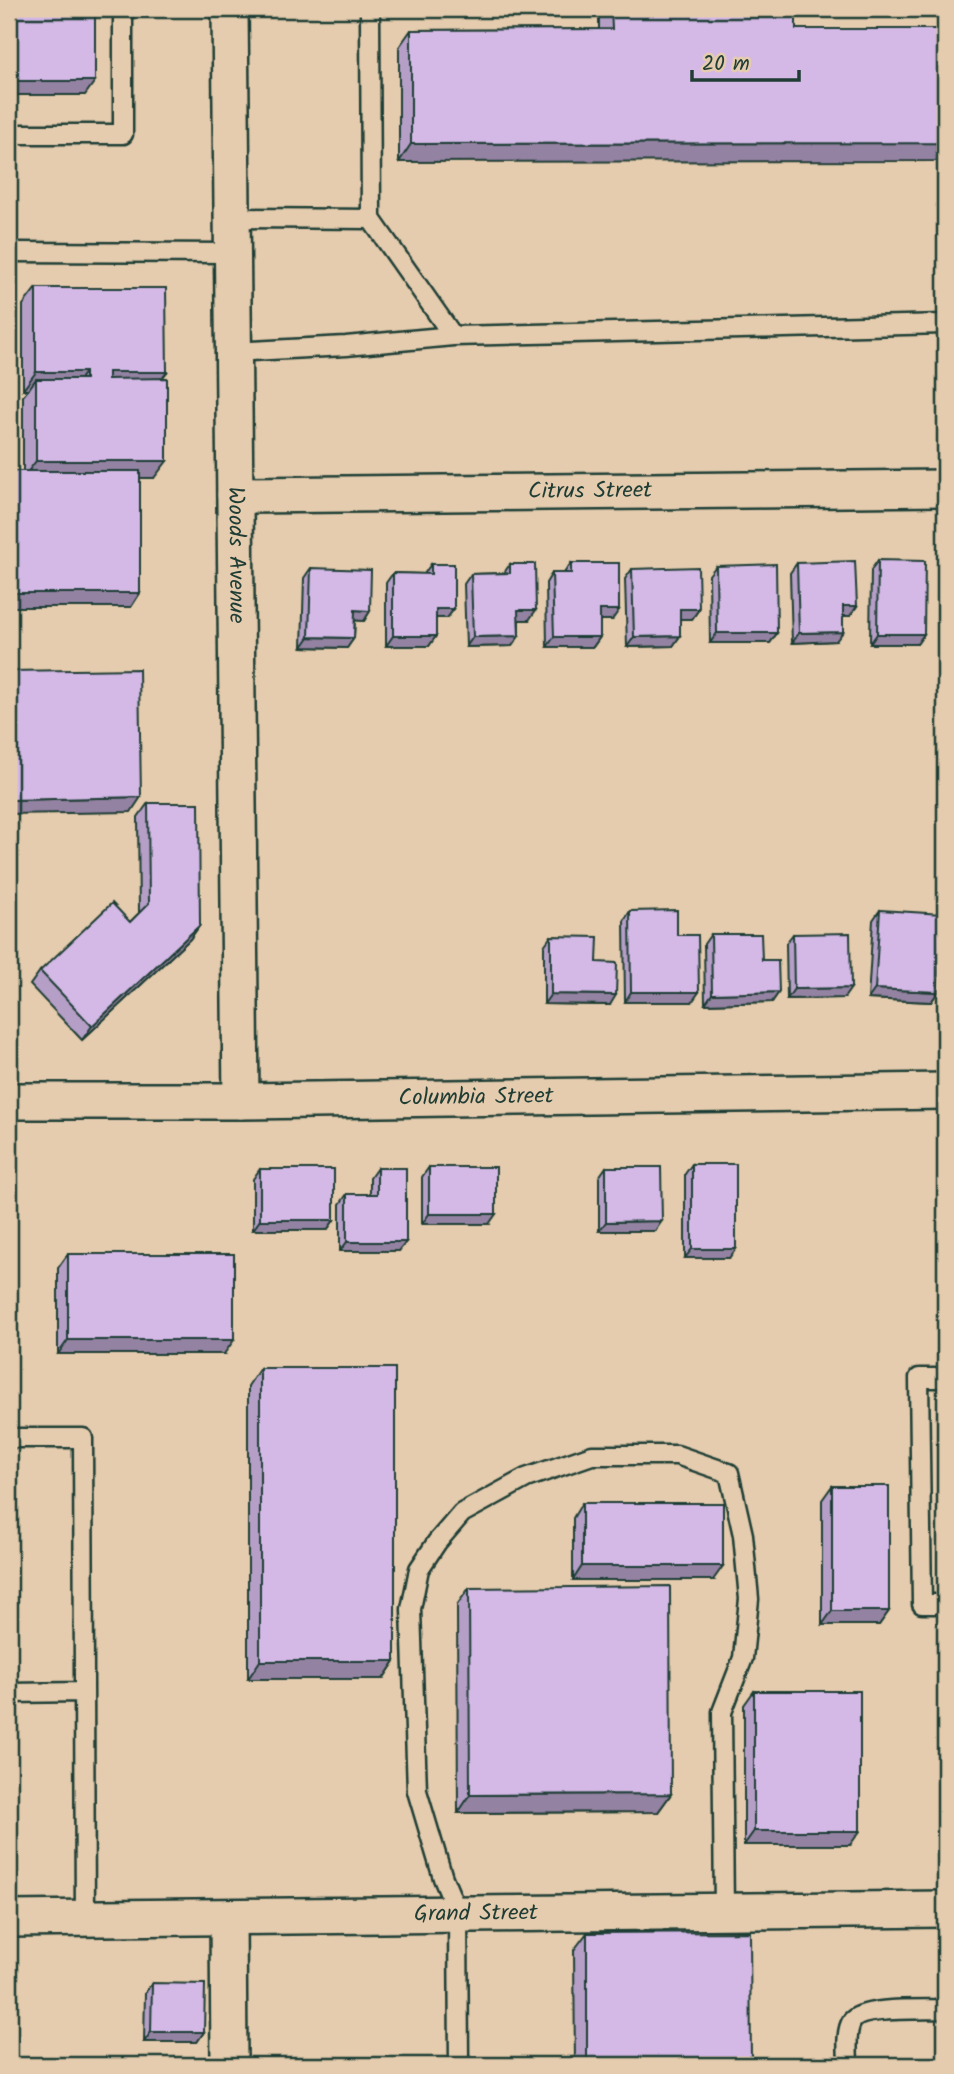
<svg xmlns="http://www.w3.org/2000/svg" width="954" height="2074" font-family="Kalam,sans-serif">
  <style>
    .lines { fill: none; stroke-linecap: round; stroke-linejoin: round }
    .lane-casing { stroke: #1f3d34; stroke-width: 23 }
    .street-casing { stroke: #1f3d34; stroke-width: 40 }
    .lane { stroke: #e6ccae; stroke-width: 18 }
    .street { stroke: #e6ccae; stroke-width: 35 }
    .wall { fill: #b69fc7; stroke: #1f3d34; stroke-width: 2 }
    .shaded-wall { fill: #9482a2; stroke: #1f3d34; stroke-width: 2 }
    .building { fill: #d4b9e7; stroke: #1f3d34; stroke-width: 2 }
    .labels { text-anchor: middle; dominant-baseline: central; stroke-width: 7; stroke-linejoin: round; paint-order: stroke }
    .street-label { font-size: 23px; fill: #1f3d34; stroke: #e6ccae }
  </style>
  <rect width="100%" height="100%" fill="#e6ccae"/>
  <filter id="ink" filterUnits="userSpaceOnUse"><feTurbulence type="fractalNoise" baseFrequency=".0143" numOctaves="2"/><feDisplacementMap in="SourceGraphic" scale="14" xChannelSelector="R" yChannelSelector="G"/><feConvolveMatrix kernelMatrix="1 2 1 2 8 2 1 2 1" color-interpolation-filters="sRGB"/></filter>
  <g filter="url(#ink)">
    <g class="lines">
      <defs>
        <path id="lane" d="M370 9 371 219 453 336 945 324
          M9 134H123V9
          M231 218 371 219
          M9 252 232 253
          M233 352 346 346 453 336
          M945 1378H919L922 1604H945
          M9 1438H83L85 1919
          M9 1693 84 1692
          M459 2065 458 1914 443 1878 417 1791 411 1609 419 1569 437 1542 462 1513 526 1478 592 1455H677L729 1473 743 1535 749 1599 743 1658 722 1712 724 1911
          M848 2065C848 2052 845 2032 852 2021 862 2006 927 2010 945 2009"/>
        <g id="street">
          <path id="s1" d="M230 9 241 1101"/>
          <path id="s2" d="M235 495 945 488"/>
          <path id="s3" d="M9 1101H241L945 1091"/>
          <path d="M228 1917 229 2065"/>
          <path id="s4" d="M9 1919 945 1909"/>
        </g>
      </defs>
      <!-- lane casing -->
      <use href="#lane" class="lane-casing"/>
      <!-- street casing -->
      <use href="#street" class="street-casing"/>
      <!-- lane -->
      <use href="#lane" class="lane"/>
      <!-- street -->
      <use href="#street" class="street"/>
    </g>
    <!-- wall -->
    <path class="wall" d="M599 9H796L399 162V47L411 30 599 29Z
      M36 288 162 378 154 478H140V593L131 607H9V471H23V396L28 390H23V305Z
      M878 560 924 634 917 644H870L871 570Z
      M571 563 612 620H600V637L593 647H547L546 583 552 573H564Z
      M797 563 857 606 850 616H843L836 641 792 643 790 573Z
      M431 564 454 609 447 618H436V636L429 646H386V583L393 573 424 574Z
      M510 564 529 620H519V636L512 646 466 647 464 584 471 574 504 573Z
      M716 566 777 633 770 643H710L709 575Z
      M311 568 370 611 364 621 355 620 354 638 347 648 302 647 304 578Z
      M632 569 699 609 692 619H680V636L673 646 627 647 625 579Z
      M148 803 200 925 190 939 82 1040 30 985 40 971 130 922 139 913 138 817Z
      M880 910 938 992 931 1002 868 999 873 920Z
      M630 911 677 935 692 1002H625L624 921Z
      M711 934 762 960 779 992 772 1002 705 1004 704 944Z
      M793 934 844 998 787 999 786 943Z
      M551 936 597 962 610 1005 544 1004V946Z
      M692 1164 729 1258H685V1174Z
      M429 1167 489 1224H422V1177Z
      M606 1167 655 1231H599V1177Z
      M377 1168 399 1251H340V1204L347 1194H370V1178Z
      M260 1169 334 1220 327 1230H253V1179Z
      M68 1254 224 1354H58V1268Z
      M260 1368 395 1661 383 1679H248V1386Z
      M832 1486 889 1611 879 1625H822V1500Z
      M582 1503 713 1580H573V1518Z
      M469 1588 671 1794 658 1812 458 1813 457 1605Z
      M754 1691 850 1845H744V1705Z
      M587 1933 751 2065H575L574 1950Z
      M152 1983 204 2032 197 2042H144L145 1993Z"/>
    <!-- shaded-wall -->
    <path class="shaded-wall" d="M9 81H95L85 95H9Z
      M945 143V161L399 162 411 144Z
      M36 372H85L73 389 36 379 28 390H23Z
      M108 372H167L154 389H95Z
      M36 461H167L154 478H23Z
      M9 594V593H140L131 607H9Z
      M843 606H857L850 616H836Z
      M436 609H454L447 618H429Z
      M680 609H699L692 619H673Z
      M355 610 370 611 364 621 348 620Z
      M518 610H536L529 620H511Z
      M600 610H619L612 620H593Z
      M843 632 836 641 792 643 799 633Z
      M717 633H777L770 643H710Z
      M877 634H924L917 644H870Z
      M393 636H436L429 646H386Z
      M519 636 512 646 466 647 473 637Z
      M680 636 673 646 627 647 634 637Z
      M309 637 354 638 347 648 302 647Z
      M554 637H600L593 647H547Z
      M141 797 131 812 9 814V802L10 800Z
      M200 925 190 939 82 1040 92 1026Z
      M851 988 844 998 787 999 794 989Z
      M875 989 938 992 931 1002 868 999Z
      M631 992H699L692 1002H625Z
      M779 992 772 1002 705 1004 712 994Z
      M551 994 616 995 610 1005 544 1004Z
      M429 1214H496L489 1224H422Z
      M260 1220H334L327 1230H253Z
      M662 1221 655 1231H599L606 1222Z
      M347 1242H406L399 1251H340Z
      M692 1249H736L729 1258H685Z
      M68 1340H234L224 1354H58Z
      M582 1566H723L713 1580H573Z
      M832 1611H889L879 1625H822Z
      M260 1661H395L383 1679H248Z
      M671 1794 658 1812 458 1813 470 1795Z
      M754 1831H860L850 1845H744Z
      M151 2032H204L197 2042H144Z"/>
    <!-- building -->
    <path class="building" d="M9 9H95V81H9Z
      M611 9H796V29H945V143L411 144V30L612 29Z
      M36 288H166L167 372H108V379L167 378V461H36V379H85V372H36Z
      M9 471H140V593H9Z
      M878 560 925 561 924 634H877Z
      M855 561 857 606H843V632L799 633 797 563Z
      M571 563H619V610H600V637H554L552 573H571Z
      M431 564H454V609H436V636H393V573L431 574Z
      M510 564H535L536 610H518L519 636 473 637 471 574 510 573Z
      M776 564 777 633H717L716 566Z
      M698 567 699 609H680V636L634 637 632 569Z
      M311 568 371 570 370 611 355 610 354 638 309 637Z
      M139 669 141 797 10 800 9 671Z
      M148 803H199L200 925 92 1026 40 971 112 903 130 922 149 903Z
      M677 910V935H698L699 992H631L630 911Z
      M880 910 942 914 938 992 875 989Z
      M850 933 851 988 794 989 793 934Z
      M711 934H761L762 960H778L779 992 712 994Z
      M551 936 598 937 597 962 617 963 616 995 551 994Z
      M692 1164H736V1249H692Z
      M429 1167H496V1214H429Z
      M606 1167H661L662 1221 606 1222Z
      M377 1168H406V1242H347V1194H377Z
      M260 1169H334V1220H260Z
      M68 1254H234V1340H68Z
      M260 1368H395V1661H260Z
      M832 1486H889V1611H832Z
      M582 1503H723V1566H582Z
      M670 1586 671 1794 470 1795 469 1588Z
      M754 1691H860V1831H754Z
      M750 1932 751 2065H587V1933Z
      M152 1983 205 1984 204 2032H151Z
      M137 2060V2065H68V2062Z"/>
  </g>
  <g class="labels">
    <!-- street labels -->
    <g class="street-label">
      <text stroke="none"><textPath href="#s2" startOffset="355">Citrus Street</textPath></text>
      <text stroke="none"><textPath href="#s1" startOffset="546">Woods Avenue</textPath></text>
      <text stroke="none"><textPath href="#s3" startOffset="467">Columbia Street</textPath></text>
      <text stroke="none"><textPath href="#s4" startOffset="467">Grand Street</textPath></text>
    </g>
  </g>
  <!-- margin -->
  <rect width="954" height="2074" fill="none" stroke="#e6ccae" stroke-width="35"/>
  <rect x="18" y="18" width="919" height="2039" fill="none" stroke="#1f3d34" stroke-width="2.5" filter="url(#ink)"/>
  <!-- scale -->
  <path d="M692 70v10h107v-10" fill="none" stroke="#1f3d34" stroke-width="3.5"/>
  <text x="702" y="70" font-size="21" fill="#1f3d34" stroke="#e6ccae" stroke-width="5" paint-order="stroke">20 m</text>
</svg>
